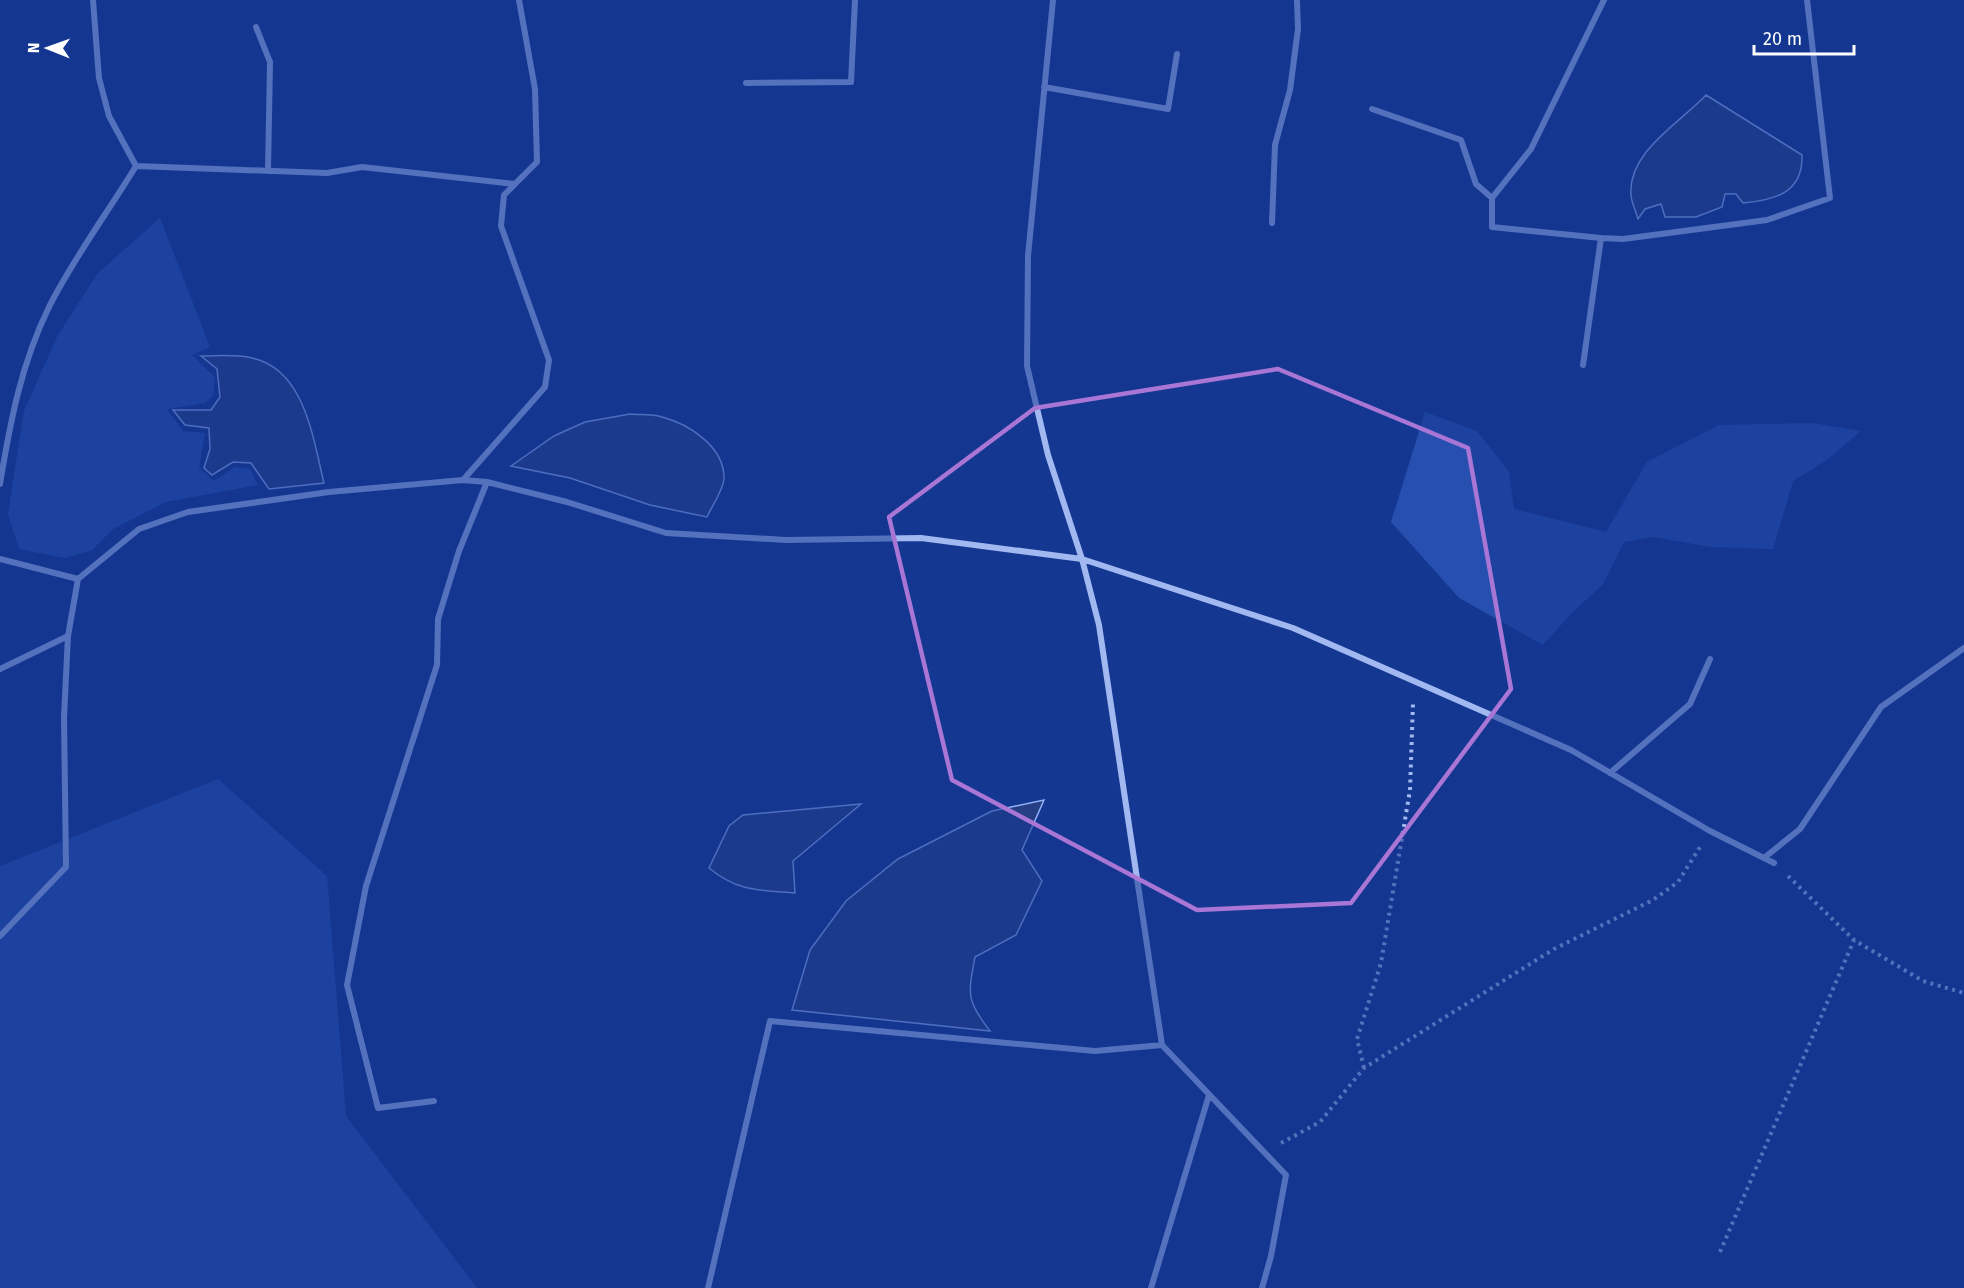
<svg xmlns="http://www.w3.org/2000/svg" width="1964" height="1288" font-family="'Fira Sans',sans-serif">
  <style>
    .green { fill: #264fb0 }
    .water { fill: #263f84; stroke: #92b0f4; stroke-width: 1.5 }
    .lines { fill: none; stroke-linecap: round; stroke-linejoin: round }
    .path { stroke: #a1b8f1; stroke-width: 4; stroke-dasharray: 3 4.5; stroke-linecap: butt }
    .minor { stroke: #a1b8f1; stroke-width: 6 }
    .marked { fill: none; stroke: #a976d5; stroke-width: 4.5; stroke-linejoin: round }
  </style>
  <rect width="100%" height="100%" fill="#143791"/>
  <!-- green -->
  <path class="green" d="M160 218 210 347 192 355 215 377 213 396 205 403 167 409 183 431 205 433 199 468 214 481 235 467 250 469 258 485 166 502 113 529 92 550 65 558 19 549 8 514 24 411 57 337 97 274Z
    M1425 412 1477 431 1509 472 1514 509 1606 532 1647 462 1719 425 1812 423 1861 431 1827 460 1793 481 1773 549 1711 547 1653 537 1624 542 1603 584 1570 615 1543 645 1459 598 1391 522Z
    M218 779 327 876 346 1116 477 1288H0V866Z"/>
  <!-- water -->
  <path class="water" d="M1706 95 1802 155C1803 193 1775 200 1743 203L1736 194H1725L1722 207 1696 217H1665L1661 204 1645 209 1638 219C1636 212 1632 203 1631 196 1627 152 1680 123 1706 95Z
    M201 356C217 356 236 354 252 358 305 369 313 439 324 483L269 489 251 463 233 462 212 475 204 468 210 449 209 428 185 425 173 410H211L220 397 217 369Z
    M630 414C640 415 653 414 662 417 689 424 725 447 724 479 723 490 712 506 707 517L650 505 570 478 511 466 554 436 585 422Z
    M1044 800 1022 850 1042 881 1016 935 975 957C968 995 966 1000 990 1031L792 1010 810 950 846 901 898 859 992 811Z
    M861 804 793 861 795 893C759 890 738 892 709 868L729 826 743 815Z"/>
  <g class="lines">
    <!-- path -->
    <path class="path" d="M1788 876 1854 940 1923 981 1964 993
      M1364 1068 1357 1039 1381 963 1410 790 1413 703
      M1281 1143 1320 1122 1364 1068 1554 949 1653 900 1678 882 1700 847
      M1720 1252 1854 940"/>
    <!-- minor -->
    <path class="minor" d="M93 0 99 78 109 116 136 166
      M1053 0 1028 256 1027 366 1048 455 1082 559 1099 625 1162 1045 1286 1175 1271 1256 1262 1288
      M256 27 270 62 268 171
      M746 83 851 82 855 0
      M1044 87 1168 109 1177 54
      M1372 109 1461 140 1476 184 1492 198
      M1272 223 1275 145 1290 90 1298 29 1297 0
      M1601 238 1492 227V198L1531 149 1604 0
      M1583 365 1601 238 1623 239 1767 220 1830 198 1807 0
      M463 480 545 387 549 360 501 226 504 195 537 162 535 89 519 0
      M0 484C10 423 21 364 49 307 73 259 108 212 136 166L327 173 362 167 514 184
      M0 559 78 579
      M0 669 68 636
      M1610 773 1690 704 1710 659
      M1764 858 1800 829 1881 707 1964 648
      M0 936 66 867 64 717 68 636 78 579 139 529 188 512 329 492 463 480 487 482 567 502 666 533 786 540 921 538 1082 559 1293 628 1571 750 1710 831 1774 863
      M434 1101 378 1108 347 985 366 886 437 665 438 619 459 551 487 482
      M708 1288 770 1021 1095 1051 1162 1045
      M1151 1288 1209 1095"/>
  </g>
  <!-- marked area -->
  <path d="M0 0H1964V1288H0ZM1278 369 1468 448 1511 689 1351 903 1197 910 952 780 889 517 1035 408Z" fill="#143791" fill-opacity=".55" fill-rule="evenodd"/>
  <path class="marked" d="M1278 369 1468 448 1511 689 1351 903 1197 910 952 780 889 517 1035 408Z"/>
  <!-- north arrow -->
  <g transform="translate(48 48) rotate(271)" stroke="#143791" stroke-width="4.5" paint-order="stroke">
  <path d="M0-4.5L10 22L0 15L-10 22Z" fill="#ffffff"/>
  <text y="-9" font-size="16" font-weight="bold" text-anchor="middle" fill="#ffffff">N</text>
  </g>
  <!-- scale -->
  <path d="M1754 45v9h100v-9" fill="none" stroke="#ffffff" stroke-width="3"/>
  <text x="1763" y="45" font-size="18" fill="#ffffff" stroke="#143791" stroke-width="4.5" paint-order="stroke">20 m</text>
</svg>
